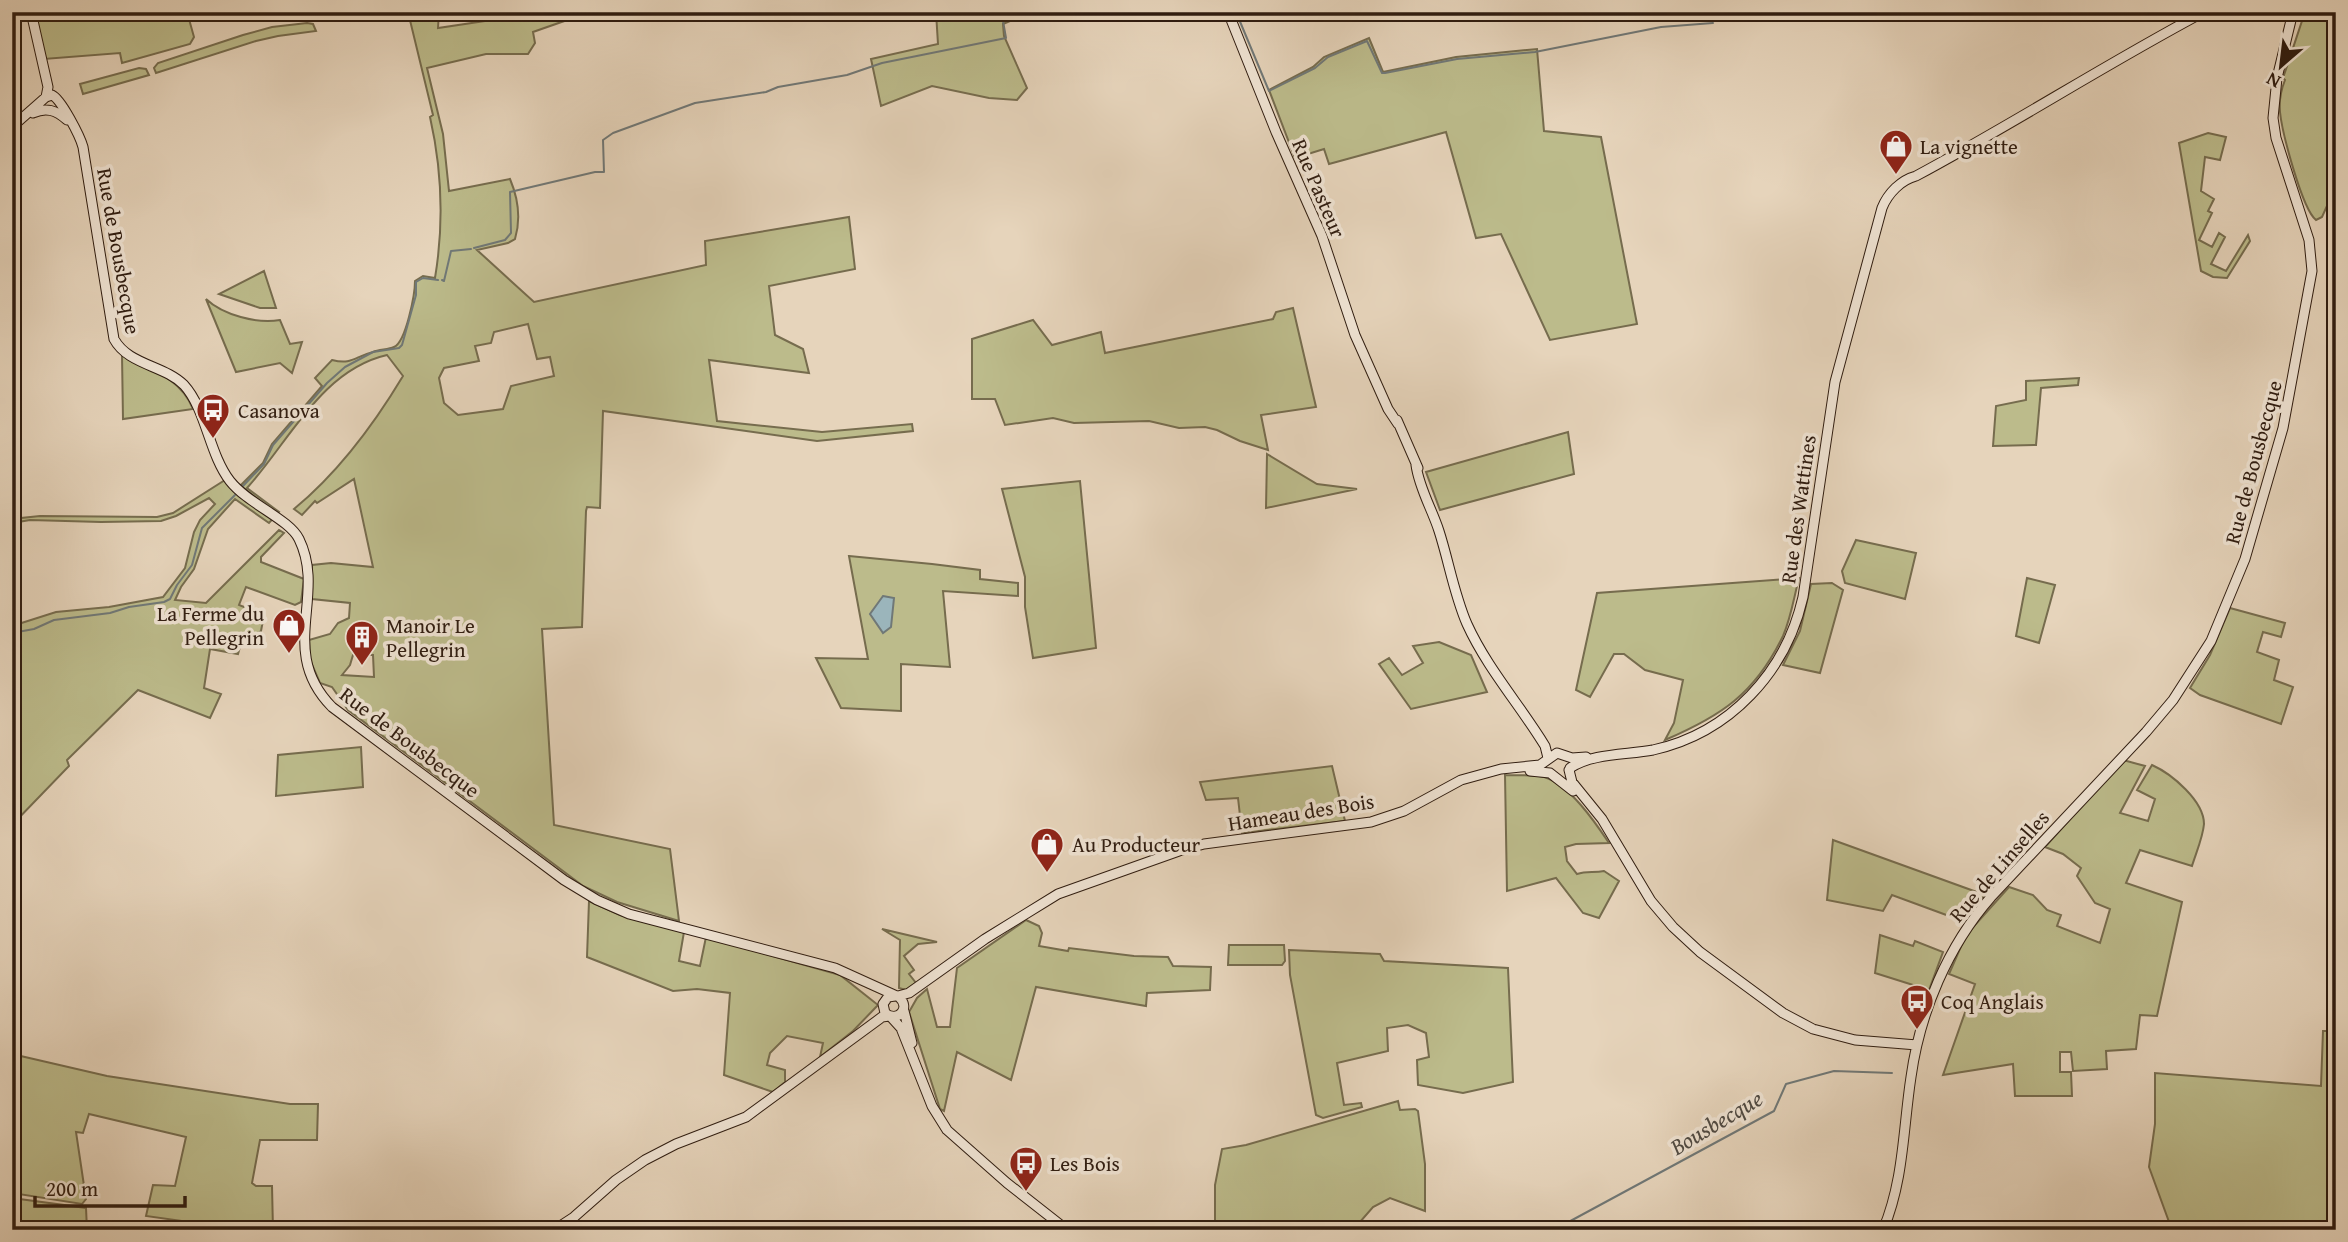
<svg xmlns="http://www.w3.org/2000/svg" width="2348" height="1242" font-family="'Gentium Book Plus',serif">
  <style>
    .green { fill: #bcbb8b; stroke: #766c4e; stroke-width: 2; fill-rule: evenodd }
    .water { fill: #9bb5bb; stroke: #707877; stroke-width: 2 }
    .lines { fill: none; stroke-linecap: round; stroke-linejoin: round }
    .stream { stroke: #707877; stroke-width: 2 }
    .secondary-casing { stroke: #2f1c10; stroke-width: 11 }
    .secondary { stroke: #efe3d3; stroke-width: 9 }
    .labels { text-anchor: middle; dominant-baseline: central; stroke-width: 7; stroke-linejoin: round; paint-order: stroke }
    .poi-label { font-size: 21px; fill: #2f1c10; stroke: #efe3d3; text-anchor: start }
    .street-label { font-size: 21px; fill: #2f1c10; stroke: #efe3d3 }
    .water-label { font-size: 23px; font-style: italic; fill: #4f4a43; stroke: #efe3d3 }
  </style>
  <rect width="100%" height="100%" fill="#e6d4bb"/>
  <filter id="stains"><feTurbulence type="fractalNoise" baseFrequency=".00286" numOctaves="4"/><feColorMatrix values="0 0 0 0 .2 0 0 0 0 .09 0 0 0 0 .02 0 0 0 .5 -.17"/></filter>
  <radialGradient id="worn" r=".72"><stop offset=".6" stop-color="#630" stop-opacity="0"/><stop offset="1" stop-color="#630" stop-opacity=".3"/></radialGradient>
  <!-- green -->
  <path class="green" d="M81 12H187L194 37 190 44 122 63 120 53 44 59 34 15Z
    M408 12H439L438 28 526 15V12H568L570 19 533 32 535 43 528 54H486L427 68 443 134 449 191 510 179C518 198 521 219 515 239L508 243 477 250 534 302 706 265 705 241 849 217 855 269 769 286 775 335 803 349 809 373 709 360 717 421 822 432 912 424 913 431 817 441 603 411 600 508 587 507 586 511 582 627 542 629 554 825 670 849 679 921 617 902 583 886 348 710 332 687 320 683 310 660 309 640 330 634 338 623 349 618 350 603 312 599V565L331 563 373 567 354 479 317 503 315 501 302 515 294 509C339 472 373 426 403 376L387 355C321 370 289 442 247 488L279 512 269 523 235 499 208 529 194 569 181 587 175 600 206 603 279 530 284 533 261 557V562L304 579 301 602 295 605 246 587 239 605 264 615 261 631 251 639 243 636 238 654 210 649 204 688 221 694 210 718 138 690 67 760 69 766 12 825V626L56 612 109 607 163 597 185 568 194 532 200 520 215 504 209 498 176 516 161 521 101 522 30 520 12 523V519L40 516 157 517 173 513 225 480 235 491 263 463 272 444 322 386 315 378 332 360C352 365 354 357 373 352 379 349 388 350 394 347 406 342 415 294 415 281L423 276 435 278C444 224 442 170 430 117L433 115ZM528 324 537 359 550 357 554 376 511 386 503 409 458 415 444 403 439 378 444 368 479 361 475 346 491 343 494 332ZM353 655H373L374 677 342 675 350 665Z
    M936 12H1031L1003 24 1004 36 1027 88 1017 100 989 98 932 86 881 106 871 59 938 44Z
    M2305 12H2336V186L2322 217 2316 220C2302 209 2282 132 2280 112 2279 101 2281 90 2285 80L2283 78Z
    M307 23 313 24 316 31 278 36 256 41 156 73 154 68 158 63 243 35 272 27Z
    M1369 38 1383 72 1456 57 1537 49 1544 131 1601 137 1637 324 1550 340 1501 234 1476 238 1446 132 1329 164 1324 149 1295 158 1269 90 1313 67 1324 57Z
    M139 68 146 69 149 75 83 94 80 84Z
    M2208 133 2226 137 2220 160 2205 157 2201 191 2214 199 2208 211 2212 213 2199 240 2212 247 2219 233 2225 237 2211 264 2226 271 2248 235 2250 241 2227 278 2213 277 2201 271 2179 143Z
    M264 271 276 308H260L219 294Z
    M206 299C223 315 257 324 280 320L290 344 302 342 292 373 280 363 236 372Z
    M1293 308 1316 407 1261 415 1268 450 1240 441 1217 430 1205 427 1179 428 1149 421 1074 423 1053 418 1005 425 995 399H972V339L1033 320 1052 345 1101 332 1105 353 1273 319 1276 312Z
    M122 355C150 369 181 378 193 409L123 419Z
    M2079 378 2078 385 2041 388 2036 445 1993 446 1996 406 2026 400V381Z
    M1568 432 1574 474 1440 510 1426 472Z
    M1267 454 1317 484 1357 489 1266 508Z
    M1080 481 1096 648 1033 658 1025 607V577L1002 489Z
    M1856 540 1916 553 1905 599 1845 583 1842 571Z
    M849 556 932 564 980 570V579L1018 583V596L943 591 950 667 901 664V711L841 708 816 658 868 659Z
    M1799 578C1794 597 1791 618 1783 636 1755 694 1721 716 1665 740L1674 723 1683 680 1645 670 1624 654H1614L1590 697 1576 690 1597 593Z
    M2027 578 2055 585 2039 643 2016 636Z
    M1832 583 1843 590 1820 673 1783 665 1800 631 1811 584Z
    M2230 608 2285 623 2281 637 2263 632 2257 652 2279 660 2274 680 2293 687 2281 724 2200 695 2190 688 2210 655Z
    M1439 642 1471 655 1487 692 1411 709 1379 664 1389 658 1402 675 1423 663 1413 646Z
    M361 747 363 787 276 796 278 755Z
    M2123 760 2145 766 2120 813 2148 821 2155 799 2137 790 2152 765C2172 774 2204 801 2204 824 2203 837 2196 853 2192 866L2140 850 2126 883 2182 902 2157 1016 2140 1015 2136 1049 2106 1051 2107 1069 2073 1071 2071 1052H2060V1072H2071L2072 1096H2015L2013 1064 1943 1075 1975 984 1949 974 1966 935 2009 887 2033 895 2047 910 2061 915 2057 926 2100 943 2110 909 2095 903 2077 876 2081 868 2063 854 2045 847Z
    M1332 766 1345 821 1242 833 1238 798 1206 800 1200 782Z
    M1505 775C1517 776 1533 774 1544 777 1569 784 1595 822 1609 843L1576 844 1565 847 1567 861 1577 874C1587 871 1594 873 1604 871L1619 881 1599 918 1583 913 1556 878 1507 891Z
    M1833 840 1985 895 1960 920 1892 895 1883 911 1827 900Z
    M589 901 620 915 684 932 679 961 700 966 706 937 840 975 878 1005 853 1031 820 1057 823 1043 787 1036 770 1053 767 1065 785 1070V1082L773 1092 724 1075 730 993 697 989 673 991 587 957Z
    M1026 920 1039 926 1042 933 1039 946 1068 951 1069 948 1134 956 1168 957 1173 966 1211 967 1210 990 1147 993 1146 1006 1036 987 1011 1080 957 1052 944 1111 940 1109 909 1012 917 998 927 989 937 1027H950L957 968Z
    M882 929 937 942 918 944 904 956 914 970 909 974 916 983 906 990 899 988 900 940Z
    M1880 935 1913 946 1915 941 1943 952 1929 990 1875 973Z
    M1229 945H1284L1285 961 1282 965H1228Z
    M1289 950 1380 954 1384 961 1508 968 1513 1082 1463 1093 1418 1085 1417 1060 1429 1057 1426 1033 1408 1025 1387 1028 1388 1051 1337 1063 1344 1105 1361 1103 1362 1107 1323 1118 1316 1115 1290 975Z
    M2323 1031H2336V1230H2172L2149 1167 2155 1124V1073L2321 1086Z
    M12 1054 107 1076 290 1104H318L317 1140H260L252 1183 256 1186H272L273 1230H246L146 1216 153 1185 175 1186 186 1137 89 1114 83 1133 76 1132 86 1199 82 1204 12 1193Z
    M1398 1101 1400 1110 1415 1109 1418 1111 1425 1164V1211L1390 1198 1373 1207 1353 1230H1215V1185L1222 1149 1246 1145Z
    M12 1198 86 1208 87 1230H12Z"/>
  <!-- water -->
  <path class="water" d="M883 596 894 598 891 627 883 633 870 614Z"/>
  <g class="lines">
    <!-- stream -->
    <path class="stream" d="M1236 12 1269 91 1315 68 1328 57 1367 41 1382 73H1385L1457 59 1535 52 1661 27 1713 23
      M474 248 505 240 511 233 510 192 595 172H604L603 140 613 133 695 103 766 92 778 87 847 75 882 63 1006 38 1003 21 1032 12
      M442 280 444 281 451 251 471 249
      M242 487 264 464 273 445 327 383 345 367 373 352 399 348 402 345 416 295V282L423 278 438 280
      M12 633 34 629 54 620 110 613 129 607 164 602 170 599 177 585 192 565 202 528 235 495
      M1558 1230 1563 1225 1774 1111 1786 1084 1834 1071 1892 1073"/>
    <defs>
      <path id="secondary" d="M31 12 48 87 46 97
        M1228 12 1276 132 1322 236 1355 335 1388 409 1398 424
        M33 113C46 107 56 110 67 120
        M12 127 46 97 52 95C61 99 80 136 83 147L114 339C128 365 164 365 184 385 206 409 209 454 230 481 248 504 289 519 299 539 327 596 277 651 332 707L564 880 597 900 629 914 835 968 899 997C911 1008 898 1023 885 1013L883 1004 888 997 895 996
        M1397 420 1418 468
        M1416 465C1419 488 1432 509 1439 531 1449 562 1454 594 1467 624 1487 668 1520 705 1545 746L1548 758
        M1570 768C1593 753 1627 755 1653 750 1730 733 1786 672 1803 597L1835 382 1882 208C1888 193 1901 180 1916 176 2013 124 2106 64 2204 12
        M1569 770 1572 782 1602 819 1651 901 1673 927 1700 952 1783 1013 1813 1029 1855 1040 1917 1045
        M1530 771 1550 773 1573 791
        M898 996 909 993 985 939 1058 894 1179 851 1204 844 1371 822 1404 811 1461 780 1501 769 1540 765 1557 753 1572 758 1586 757
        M904 1011 912 1043
        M891 1017 901 1028 932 1106 947 1130 1007 1183 1067 1230
        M554 1230 574 1217 616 1180 645 1160 676 1144 746 1117 882 1017 889 1016
        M1883 1230C1904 1180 1903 1129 1911 1077 1920 1012 1948 946 1991 897L2146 732 2173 700 2211 641 2245 559 2283 428 2312 271 2309 240 2276 138 2273 118 2277 78 2293 12"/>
    </defs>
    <!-- secondary casing -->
    <use href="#secondary" class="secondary-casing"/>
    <!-- secondary -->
    <use href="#secondary" class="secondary"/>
  </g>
  <!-- icons -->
  <defs>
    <symbol id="shop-pin" viewBox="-11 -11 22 30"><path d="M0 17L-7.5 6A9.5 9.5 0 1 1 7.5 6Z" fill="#8f2418" stroke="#efe3d3"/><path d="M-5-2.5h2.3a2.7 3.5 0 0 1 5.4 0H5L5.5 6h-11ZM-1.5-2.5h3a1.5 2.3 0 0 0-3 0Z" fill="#fff"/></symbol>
    <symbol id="bus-pin" viewBox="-11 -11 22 30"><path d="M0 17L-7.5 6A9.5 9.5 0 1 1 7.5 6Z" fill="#8f2418" stroke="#efe3d3"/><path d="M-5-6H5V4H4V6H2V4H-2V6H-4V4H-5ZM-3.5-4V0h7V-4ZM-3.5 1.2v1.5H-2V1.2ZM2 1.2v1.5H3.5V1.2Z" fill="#fff"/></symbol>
    <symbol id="building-pin" viewBox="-11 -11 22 30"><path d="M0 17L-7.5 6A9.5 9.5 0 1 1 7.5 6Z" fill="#8f2418" stroke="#efe3d3"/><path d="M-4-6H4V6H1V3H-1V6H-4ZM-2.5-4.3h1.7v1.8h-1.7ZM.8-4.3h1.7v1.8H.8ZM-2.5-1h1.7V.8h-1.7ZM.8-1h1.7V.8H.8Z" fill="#fff"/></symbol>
  </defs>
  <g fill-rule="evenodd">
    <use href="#shop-pin" x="1877" y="127" width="38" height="52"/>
    <use href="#bus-pin" x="194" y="391" width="38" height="52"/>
    <use href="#shop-pin" x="270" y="606" width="38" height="52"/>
    <use href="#building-pin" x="343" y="618" width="38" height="52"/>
    <use href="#shop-pin" x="1028" y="825" width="38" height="52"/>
    <use href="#bus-pin" x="1898" y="982" width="38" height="52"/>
    <use href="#bus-pin" x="1007" y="1144" width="38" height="52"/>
  </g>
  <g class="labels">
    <!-- poi labels -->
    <g class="poi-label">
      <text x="1920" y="146">La vignette</text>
      <text x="238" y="410">Casanova</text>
      <text x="264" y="613" text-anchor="end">La Ferme du<tspan x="264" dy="24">Pellegrin</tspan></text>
      <text x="386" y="625">Manoir Le<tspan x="386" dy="24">Pellegrin</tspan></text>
      <text x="1072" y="844">Au Producteur</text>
      <text x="1941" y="1001">Coq Anglais</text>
      <text x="1050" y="1163">Les Bois</text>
    </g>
    <!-- street labels -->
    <g class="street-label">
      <text transform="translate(1319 188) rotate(67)">Rue Pasteur</text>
      <text transform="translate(119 251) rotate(80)">Rue de Bousbecque</text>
      <text transform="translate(2253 462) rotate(-75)">Rue de Bousbecque</text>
      <text transform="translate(1798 509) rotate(-82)">Rue des Wattines</text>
      <text transform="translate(410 742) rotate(37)">Rue de Bousbecque</text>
      <text transform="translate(1301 812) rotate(-9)">Hameau des Bois</text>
      <text transform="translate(1999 866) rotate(-49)">Rue de Linselles</text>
    </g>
    <!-- water labels -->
    <g class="water-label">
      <text transform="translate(1716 1122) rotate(-31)">Bousbecque</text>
    </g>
  </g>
  <!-- margin -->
  <rect width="2348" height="1242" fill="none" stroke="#e6d4bb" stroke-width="42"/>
  <rect x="14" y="14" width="2320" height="1214" fill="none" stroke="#2f1c10" stroke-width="3.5"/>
  <rect x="21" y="21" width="2306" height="1200" fill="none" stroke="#2f1c10" stroke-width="2"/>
  <!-- north arrow -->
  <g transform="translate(2281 66) rotate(208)" stroke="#efe3d3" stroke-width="5" paint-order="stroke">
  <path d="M0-5L12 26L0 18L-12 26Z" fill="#2f1c10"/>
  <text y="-10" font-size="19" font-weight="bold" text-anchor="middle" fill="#2f1c10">N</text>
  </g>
  <!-- scale -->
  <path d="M35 1196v10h150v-10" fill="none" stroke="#2f1c10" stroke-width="3.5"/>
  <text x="46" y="1196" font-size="21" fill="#2f1c10" stroke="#efe3d3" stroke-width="5" paint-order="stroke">200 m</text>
  <rect width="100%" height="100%" filter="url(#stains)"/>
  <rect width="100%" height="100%" fill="url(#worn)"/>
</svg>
